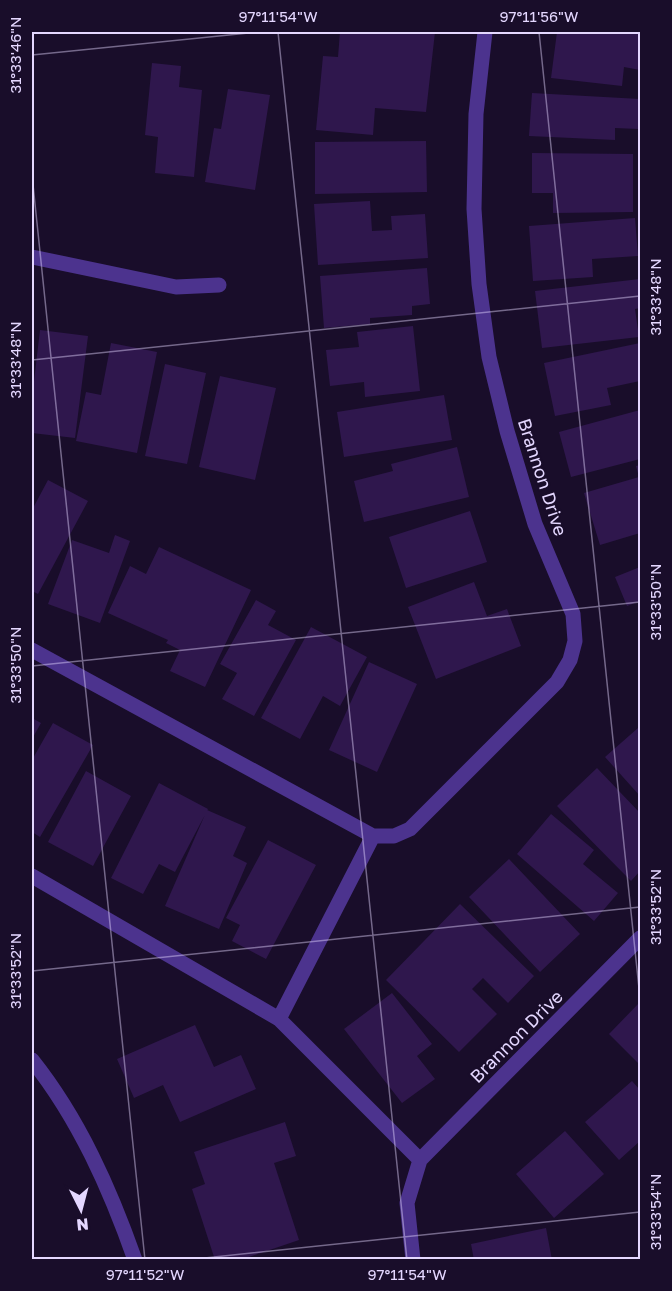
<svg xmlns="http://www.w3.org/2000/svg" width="672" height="1291" font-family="'Golos Text',sans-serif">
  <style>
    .building { fill: #2f174d }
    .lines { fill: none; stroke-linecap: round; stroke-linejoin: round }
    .minor { stroke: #4c338e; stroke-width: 15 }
    .ticks { fill: none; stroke: #e4d7ff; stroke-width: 1.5; stroke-opacity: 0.45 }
    .labels { text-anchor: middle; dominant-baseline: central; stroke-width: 4.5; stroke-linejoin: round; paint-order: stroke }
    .street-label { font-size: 18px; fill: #e4d7ff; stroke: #190d2a }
    .neatline { fill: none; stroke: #e4d7ff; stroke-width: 2 }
    .ticks-label { font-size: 15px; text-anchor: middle; fill: #e4d7ff }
  </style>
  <rect width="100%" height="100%" fill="#190d2a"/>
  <!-- building -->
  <path class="building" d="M340 32H435L426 112 375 108 373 135 316 130 323 56 338 57Z
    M557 32H640V70L624 67 622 86 551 78Z
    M152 63 181 66 179 87 202 90 194 177 155 173 158 137 145 135Z
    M228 89 270 95 255 190 205 182 214 128 221 129Z
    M532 93 640 99 638 129 615 128V140L529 136Z
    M426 141 427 192 315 194V142Z
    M532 153 633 154V212L553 213V193H532Z
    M370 201 372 231 392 230 391 216 425 214 428 258 318 265 314 204Z
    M635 218 638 256 592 259 593 277 533 281 529 226Z
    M427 268 430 304 412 306V315L370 318V324L324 328 320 276Z
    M640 279V308L635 309 639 337 542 348 535 291Z
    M413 326 420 391 365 397 364 382 330 386 326 350 359 347 357 332Z
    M40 330 88 336 75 438 32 433V398Z
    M111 343 157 352 137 453 76 441 86 392 101 395Z
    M640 343V381L607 388 611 405 555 416 544 363Z
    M165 364 206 373 187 464 145 456Z
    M220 376 276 388 255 480 199 467Z
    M444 395 452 440 344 457 337 412Z
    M640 410V459L571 477 559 432Z
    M457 447 469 497 364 522 354 481 393 471 391 464Z
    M640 465V533L600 545 584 493 639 477 636 466Z
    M48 480 88 501 38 594 32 591V510Z
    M470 511 487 562 406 588 389 537Z
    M115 535 130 541 100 623 48 604 72 540 109 553Z
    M159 547 251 590 205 687 170 671 180 650 166 643 168 640 108 613 130 566 146 574Z
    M640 567V601L627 606 615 577Z
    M474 582 487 616 507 609 521 646 436 679 408 607Z
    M256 600 276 611 268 625 296 640 254 716 222 699 237 673 220 664Z
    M311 627 367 657 340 706 323 696 300 739 261 718Z
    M369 662 417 684 377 772 329 750Z
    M32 718 41 723 32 739Z
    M53 723 93 745 40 837 32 832V760Z
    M638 728 640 730V796L605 757Z
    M597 768 640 813V871L631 881 557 806Z
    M86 771 131 796 93 866 48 842Z
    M159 783 208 809 175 872 159 864 143 894 111 878Z
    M207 810 246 827 233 856 247 863 219 929 165 906Z
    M551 814 594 850 583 864 618 893 594 921 517 854Z
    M268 840 316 865 266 959 232 941 240 925 226 918Z
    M509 859 580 934 540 972 469 897Z
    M460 904 534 976 508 1003 483 978 472 989 497 1014 459 1052 386 980Z
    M392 993 432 1044 417 1056 435 1079 402 1103 344 1029Z
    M640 1002V1065L609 1034Z
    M195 1025 214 1067 241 1055 256 1089 180 1122 163 1085 134 1098 117 1059Z
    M632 1081 640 1090V1141L619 1160 585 1122Z
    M285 1122 296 1156 274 1163 299 1240 240 1260H215L192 1189 205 1184 194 1152Z
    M565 1131 604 1174 554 1218 516 1174Z
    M546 1228 552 1260H474L471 1244Z"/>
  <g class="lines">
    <!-- minor -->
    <path class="minor" d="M32 257 176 287 219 285
      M32 650 373 836
      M32 876 279 1019 420 1160
      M279 1019 373 836H394L410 829 557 682 570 660 575 641 573 614 535 524 507 431 489 357 479 284 474 209 476 114 485 32
      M32 1060C79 1119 110 1189 135 1260
      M413 1260 407 1203 420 1160 640 938"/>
  </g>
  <!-- ticks -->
  <path class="ticks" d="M278 32 407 1260M539 32 640 998M32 55 259 32M32 175 145 1260M32 360 640 296M32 666 640 602M32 971 640 907M186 1260 640 1212"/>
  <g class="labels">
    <!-- street labels -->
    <g class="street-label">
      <text transform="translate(543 477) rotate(72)">Brannon Drive</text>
      <text transform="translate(516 1036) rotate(-45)">Brannon Drive</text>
    </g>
  </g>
  <!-- border -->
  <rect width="672" height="1291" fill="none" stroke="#190d2a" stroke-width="66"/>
  <!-- north arrow -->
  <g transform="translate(81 1210) rotate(174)" stroke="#190d2a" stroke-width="4.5" paint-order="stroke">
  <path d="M0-4.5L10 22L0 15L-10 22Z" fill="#e4d7ff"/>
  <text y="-9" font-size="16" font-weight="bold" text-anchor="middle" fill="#e4d7ff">N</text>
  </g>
  <rect x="33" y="33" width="606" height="1225" class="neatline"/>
  <g class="ticks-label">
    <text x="278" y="22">97°11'54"W</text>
    <text x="539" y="22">97°11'56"W</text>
    <text transform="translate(16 55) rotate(-90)" y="5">31°33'46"N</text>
    <text transform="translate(656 297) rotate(-90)" y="5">31°33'48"N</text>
    <text transform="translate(16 360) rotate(-90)" y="5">31°33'48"N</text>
    <text transform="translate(656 602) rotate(-90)" y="5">31°33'50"N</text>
    <text transform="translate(16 665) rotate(-90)" y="5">31°33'50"N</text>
    <text transform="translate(656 907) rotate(-90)" y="5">31°33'52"N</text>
    <text transform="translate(16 971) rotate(-90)" y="5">31°33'52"N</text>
    <text transform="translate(656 1212) rotate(-90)" y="5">31°33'54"N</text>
    <text x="145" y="1280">97°11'52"W</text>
    <text x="407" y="1280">97°11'54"W</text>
  </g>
</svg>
